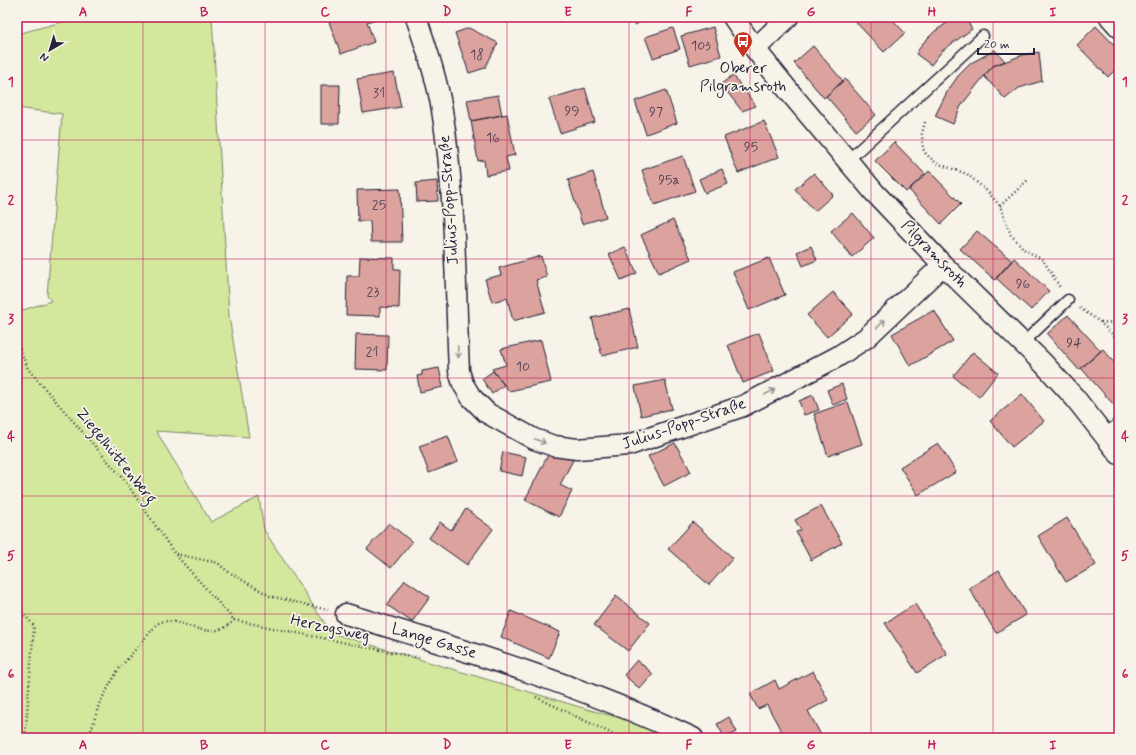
<svg xmlns="http://www.w3.org/2000/svg" width="1136" height="755" font-family="Mynerve,sans-serif">
  <style>
    .green { fill: #d3e89d; stroke: #7a856c }
    .building { fill: #dca29d; stroke: #22223b }
    .lines { fill: none; stroke-linecap: round; stroke-linejoin: round }
    .service-casing { stroke: #22223b; stroke-width: 13 }
    .minor-casing { stroke: #22223b; stroke-width: 23 }
    .path { stroke: #22223b; stroke-width: 2.5; stroke-dasharray: 1 3; stroke-linecap: butt }
    .service { stroke: #f7f3e8; stroke-width: 10 }
    .minor { stroke: #f7f3e8; stroke-width: 20 }
    .oneway { stroke: #97959a }
    .grid { fill: none; stroke: #c2185b; stroke-width: 1; stroke-opacity: 0.55 }
    .labels { text-anchor: middle; dominant-baseline: central; stroke-width: 3.5; stroke-linejoin: round; paint-order: stroke }
    .number-label { font-size: 14px; fill: #504254 }
    .poi-label { font-size: 16px; fill: #22223b; stroke: #f7f3e8 }
    .street-label { font-size: 16px; fill: #22223b; stroke: #f7f3e8 }
    .neatline { fill: none; stroke: #c2185b; stroke-width: 1.5 }
    .grid-label { font-size: 13px; text-anchor: middle; font-weight: bold; fill: #c2185b }
  </style>
  <rect width="100%" height="100%" fill="#f7f3e8"/>
  <filter id="ink" filterUnits="userSpaceOnUse"><feTurbulence type="fractalNoise" baseFrequency=".025" numOctaves="2"/><feDisplacementMap in="SourceGraphic" scale="8" xChannelSelector="R" yChannelSelector="G"/><feConvolveMatrix kernelMatrix="1 2 1 2 8 2 1 2 1" color-interpolation-filters="sRGB"/></filter>
  <g filter="url(#ink)">
    <!-- green -->
    <path class="green" d="M81 17H212L229 316 249 437 156 431 211 522 259 497 264 530 331 633 590 710 648 725 674 738H17V312L51 301 47 295 62 114 17 108V34Z"/>
    <!-- building -->
    <path class="building" d="M338 17H374L375 19 367 22 374 42 341 54 329 22 338 18Z
      M631 17H649L635 25Z
      M851 17H890L905 33 884 52Z
      M956 17H965L972 29 942 51 931 65 916 54 922 44 935 31Z
      M1096 26 1119 50V66L1108 77 1077 45Z
      M713 27 721 56 690 65 681 36Z
      M469 28 498 43 485 68 469 73 455 33Z
      M673 28 680 49 653 58 645 37Z
      M813 46 843 81 824 98 794 63Z
      M995 50 1005 61 993 66 984 76 961 106 953 124 935 116 947 92 958 76 971 63Z
      M1039 52 1042 81 1019 88 1005 99 984 76 993 66 1023 55Z
      M394 73 401 107 363 113 357 79Z
      M733 75 756 106 742 111 721 84Z
      M845 79 876 115 856 131 826 96Z
      M321 85H340L339 124H321Z
      M585 88 595 122 560 133 549 99Z
      M666 90 677 123 646 134 635 101Z
      M498 95 502 115 471 121 467 100Z
      M507 114 515 155 506 157 509 171 486 175 484 160 478 161 471 121Z
      M764 121 779 157 738 173 724 137Z
      M894 142 925 174 906 192 875 161Z
      M683 156 695 191 654 205 642 170Z
      M722 169 728 184 705 193 699 179Z
      M929 171 961 204 941 224 909 190Z
      M593 172 606 217 582 224 568 180Z
      M814 173 833 195 815 211 795 189Z
      M437 181 438 201 417 202 416 183Z
      M400 189 402 242H371L370 221H358L357 190Z
      M853 213 874 238 852 257 831 231Z
      M673 220 691 259 659 273 641 235Z
      M977 231 1012 261 995 280 960 249Z
      M811 246 817 260 803 266 797 252Z
      M625 247 637 273 621 280 609 254Z
      M541 256 547 277 536 280 545 312 513 321 507 298 492 302 485 279 501 275 499 268Z
      M360 257 394 258V269H400L399 308 380 307V316L346 315 347 276H359Z
      M769 258 785 295 749 310 733 272Z
      M1014 258 1049 291 1031 310 996 278Z
      M833 292 853 314 827 337 807 315Z
      M629 309 638 347 602 356 592 318Z
      M934 310 953 341 910 366 892 334Z
      M1068 315 1101 351 1079 370 1047 334Z
      M759 333 774 371 743 383 728 345Z
      M356 334 388 335 387 370 355 369Z
      M541 340 551 382 509 391 492 369 506 365 501 349Z
      M1103 349 1119 368V401L1114 405 1081 368Z
      M973 352 998 373 979 397 953 376Z
      M439 368 443 387 420 392 417 376 422 375V371Z
      M493 371 504 385 492 394 482 379Z
      M665 380 672 409 641 416 635 386Z
      M842 384 847 399 833 405 827 390Z
      M1022 394 1044 421 1012 447 990 421Z
      M813 395 819 410 804 415 799 401Z
      M848 402 862 444 828 456 814 414Z
      M448 436 458 462 429 473 419 446Z
      M675 443 691 472 664 486 648 456Z
      M938 443 956 472 918 495 900 467Z
      M552 448 573 460 560 485 572 491 559 517 525 500 551 449Z
      M503 452 526 457 522 476 499 471Z
      M821 506 842 543 811 560 796 532 801 530 795 520Z
      M466 509 493 529 467 565 429 538 440 522 451 530Z
      M1067 518 1096 565 1066 582 1038 536Z
      M693 522 733 558 709 585 668 549Z
      M389 523 412 542 391 568 367 549Z
      M999 570 1026 615 996 633 969 588Z
      M405 580 430 597 412 622 387 605Z
      M616 596 650 623 628 651 594 625Z
      M915 604 947 654 917 673 885 623Z
      M511 611 560 632 549 658 501 637Z
      M637 660 653 674 640 689 624 675Z
      M813 671 828 700 808 711 821 735 816 738H785L767 705 758 709 750 694 775 680 779 689Z
      M729 717 737 732 725 738 717 724Z"/>
    <g class="lines">
      <defs>
        <path id="service" d="M847 161 983 36
          M1023 343 1068 300
          M1104 435 1119 423"/>
        <path id="minor" d="M416 17C426 47 437 79 442 110 456 196 455 284 459 371L463 384 471 397 487 413 534 439 554 446 577 449 629 445 743 406 837 357 866 338 943 265
          M733 17 755 49 792 95 874 192 943 265 1043 363 1075 398 1119 454
          M1110 17 1119 27
          M755 49 788 17
          M346 614C464 650 581 685 693 738"/>
      </defs>
      <!-- service casing -->
      <use href="#service" class="service-casing"/>
      <!-- minor casing -->
      <use href="#minor" class="minor-casing"/>
      <!-- path -->
      <path class="path" d="M975 17 978 24
        M925 122 922 134 923 149 926 154 936 163 967 174 987 191 1000 206 1011 235 1025 250 1043 260 1061 289
        M1000 206 1029 179
        M1080 308 1100 322 1119 341
        M1101 322 1119 323
        M17 341 28 369 125 481 175 554 234 620
        M176 554 218 563 227 571 270 596 328 610
        M17 606 34 626 25 738
        M234 620 420 658
        M536 697 621 738
        M89 738 99 704 118 670 157 624C178 611 208 648 234 620"/>
      <!-- service -->
      <use href="#service" class="service"/>
      <!-- minor -->
      <use href="#minor" class="minor"/>
    </g>
    <!-- one-way arrows -->
    <defs><path id="oneway-shaft" d="M-6 0H5M1.5-3L5.5 0L1.5 3" fill="none" stroke-width="1.6" stroke-linecap="round" stroke-linejoin="round"/></defs>
    <g class="oneway">
      <use href="#oneway-shaft" transform="translate(881 324) rotate(-44)"/>
      <use href="#oneway-shaft" transform="translate(458 352) rotate(87)"/>
      <use href="#oneway-shaft" transform="translate(770 392) rotate(-27)"/>
      <use href="#oneway-shaft" transform="translate(540 441) rotate(22)"/>
    </g>
  </g>
  <!-- grid -->
  <path class="grid" d="M143 17V738M265 17V738M386 17V738M507 17V738M629 17V738M750 17V738M871 17V738M993 17V738M17 140H1119M17 259H1119M17 378H1119M17 496H1119M17 614H1119"/>
  <!-- icons -->
  <defs>
    <symbol id="bus-pin" viewBox="-11 -11 22 30"><path d="M0 17L-7.5 6A9.5 9.5 0 1 1 7.5 6Z" fill="#c8321e" stroke="#f7f3e8"/><path d="M-5-6H5V4H4V6H2V4H-2V6H-4V4H-5ZM-3.5-4V0h7V-4ZM-3.5 1.2v1.5H-2V1.2ZM2 1.2v1.5H3.5V1.2Z" fill="#fff"/></symbol>
  </defs>
  <g fill-rule="evenodd">
    <use href="#bus-pin" x="732" y="30" width="22" height="30"/>
  </g>
  <g class="labels">
    <!-- number labels -->
    <g class="number-label">
      <text x="701" y="46">103</text>
      <text x="477" y="55">18</text>
      <text x="379" y="93">31</text>
      <text x="572" y="111">99</text>
      <text x="656" y="112">97</text>
      <text x="493" y="138">16</text>
      <text x="751" y="147">95</text>
      <text x="669" y="180">95a</text>
      <text x="379" y="205">25</text>
      <text x="1023" y="284">96</text>
      <text x="373" y="292">23</text>
      <text x="1074" y="343">94</text>
      <text x="372" y="352">21</text>
      <text x="523" y="367">10</text>
    </g>
    <!-- poi labels -->
    <g class="poi-label">
      <text x="743" y="68">Oberer<tspan x="743" dy="18">Pilgramsroth</tspan></text>
    </g>
    <!-- street labels -->
    <g class="street-label">
      <text transform="translate(449 200) rotate(-94)">Julius-Popp-Straße</text>
      <text transform="translate(934 254) rotate(46)">Pilgramsroth</text>
      <text transform="translate(684 424) rotate(-19)">Julius-Popp-Straße</text>
      <text transform="translate(116 456) rotate(51)">Ziegelhüttenberg</text>
      <text transform="translate(330 628) rotate(12)">Herzogsweg</text>
      <text transform="translate(434 641) rotate(17)">Lange Gasse</text>
    </g>
  </g>
  <!-- margin -->
  <rect width="1136" height="755" fill="none" stroke="#f7f3e8" stroke-width="44"/>
  <!-- north arrow -->
  <g transform="translate(50 50) rotate(218)" stroke="#f7f3e8" stroke-width="3" paint-order="stroke">
  <path d="M0-3L7 15L0 10L-7 15Z" fill="#22223b"/>
  <text y="-6" font-size="11" font-weight="bold" text-anchor="middle" fill="#22223b">N</text>
  </g>
  <!-- scale -->
  <path d="M978 48v6h56v-6" fill="none" stroke="#22223b" stroke-width="2"/>
  <text x="984" y="48" font-size="12" fill="#22223b" stroke="#f7f3e8" stroke-width="3" paint-order="stroke">20 m</text>
  <rect x="22" y="22" width="1092" height="711" class="neatline"/>
  <g class="grid-label">
    <text x="83" y="16">A</text>
    <text x="204" y="16">B</text>
    <text x="325" y="16">C</text>
    <text x="447" y="16">D</text>
    <text x="568" y="16">E</text>
    <text x="689" y="16">F</text>
    <text x="811" y="16">G</text>
    <text x="932" y="16">H</text>
    <text x="1053" y="16">I</text>
    <text x="11" y="86">1</text>
    <text x="1125" y="86">1</text>
    <text x="11" y="204">2</text>
    <text x="1125" y="204">2</text>
    <text x="11" y="323">3</text>
    <text x="1125" y="323">3</text>
    <text x="11" y="441">4</text>
    <text x="1125" y="441">4</text>
    <text x="11" y="560">5</text>
    <text x="1125" y="560">5</text>
    <text x="11" y="678">6</text>
    <text x="1125" y="678">6</text>
    <text x="83" y="749">A</text>
    <text x="204" y="749">B</text>
    <text x="325" y="749">C</text>
    <text x="447" y="749">D</text>
    <text x="568" y="749">E</text>
    <text x="689" y="749">F</text>
    <text x="811" y="749">G</text>
    <text x="932" y="749">H</text>
    <text x="1053" y="749">I</text>
  </g>
</svg>
